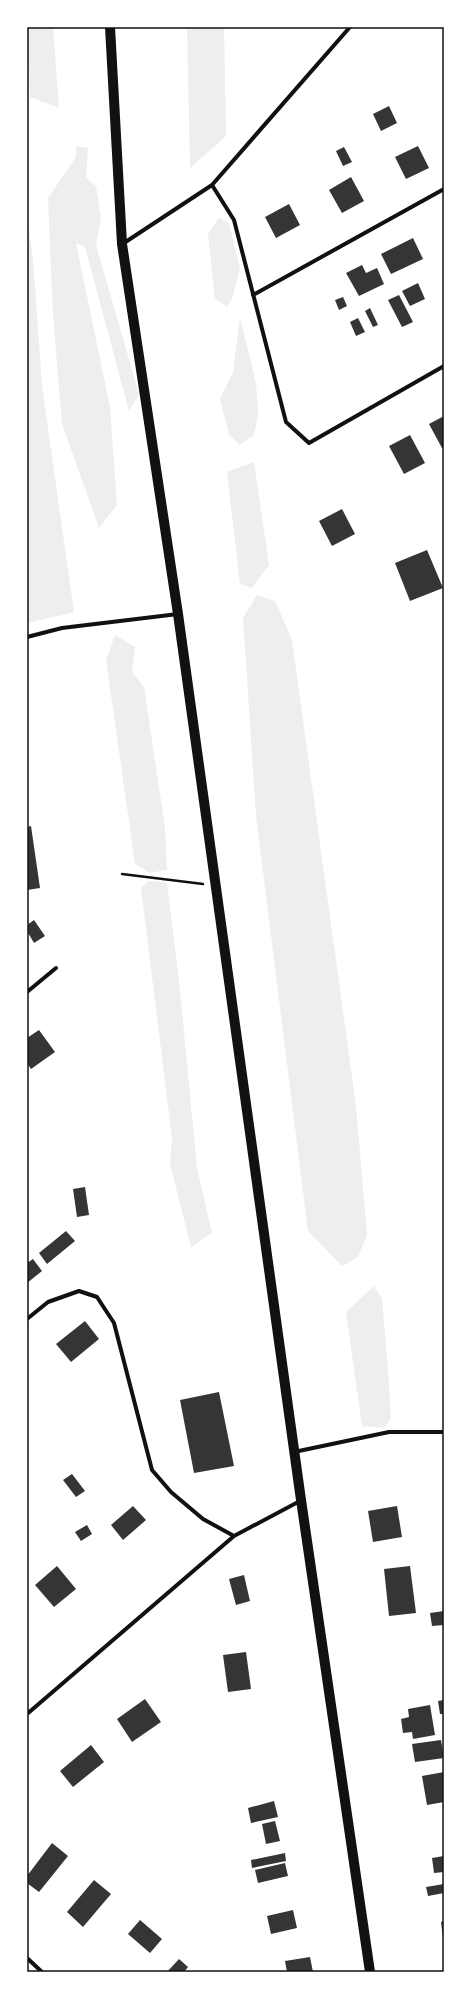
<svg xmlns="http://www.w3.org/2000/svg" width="471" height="1999" font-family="Manrope,sans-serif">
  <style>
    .green { fill: #eee }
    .building { fill: #353535 }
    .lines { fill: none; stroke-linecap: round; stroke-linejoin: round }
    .path { stroke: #111; stroke-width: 2.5 }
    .minor { stroke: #111; stroke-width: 4 }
    .primary { stroke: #111; stroke-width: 10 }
    .neatline { fill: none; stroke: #111; stroke-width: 1.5 }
  </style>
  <rect width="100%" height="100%" fill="#fff"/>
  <!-- green -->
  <path class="green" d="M27 27H53L59 108 30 97Z
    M187 27H224L226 136 190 168Z
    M76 146 88 148 86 178 96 186 101 218 96 245 139 394 129 411 85 247 76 243 110 407 117 505 99 528 62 424 53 315 48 198 76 157Z
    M27 216 33 258 42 386 74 612 28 623Z
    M219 218 229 223 240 269 232 299 227 307 215 299 208 234Z
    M240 318 256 383 258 415 254 435 240 445 229 435 220 399 233 372Z
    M254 462 269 565 252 588 240 584 227 472Z
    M257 595 275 601 292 640 356 1106 367 1235 358 1257 342 1266 308 1231 256 815 243 618Z
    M115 635 135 647 132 672 144 687 165 828 167 870 149 873 135 864 106 660Z
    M148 881 167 882 179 980 197 1168 212 1233 191 1247 170 1164 172 1138 141 888Z
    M374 1286 382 1299 388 1368 391 1419 384 1428 362 1426 346 1312Z"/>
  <!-- building -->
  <path class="building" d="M389 106 397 123 381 131 373 114Z
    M418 146 429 168 406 179 395 157Z
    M344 147 352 162 343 166 336 151Z
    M351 177 364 201 342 213 329 190Z
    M289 204 300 225 276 238 265 217Z
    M413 238 423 259 391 274 381 254Z
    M362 265 366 273 377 268 384 284 359 296 346 273Z
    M418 283 425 299 410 306 402 291Z
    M399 295 413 322 402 327 388 300Z
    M343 297 347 306 339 310 335 300Z
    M370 308 378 325 373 327 365 311Z
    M358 318 365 332 356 336 350 322Z
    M444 416V447L442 448 429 424Z
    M410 435 425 463 404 474 389 446Z
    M342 509 355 534 332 546 319 521Z
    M427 550 443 588 410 601 395 563Z
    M31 826 40 888 27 890V827Z
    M34 920 45 936 34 943 27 931V925Z
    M39 1030 55 1052 31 1069 27 1063V1038Z
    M85 1187 89 1215 77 1217 73 1189Z
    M66 1231 75 1241 47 1264 39 1253Z
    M33 1259 42 1271 27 1283V1263Z
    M85 1321 99 1339 71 1362 56 1344Z
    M219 1392 234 1466 194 1473 180 1400Z
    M72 1474 85 1491 76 1497 63 1480Z
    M133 1506 146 1520 123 1540 111 1525Z
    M397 1506 402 1537 373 1542 368 1511Z
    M87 1525 92 1534 81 1541 75 1532Z
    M57 1566 76 1589 54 1607 35 1585Z
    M410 1566 416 1613 389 1616 384 1569Z
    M244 1575 250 1601 236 1605 229 1579Z
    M444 1611V1625L432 1626 430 1613Z
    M246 1652 251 1689 228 1692 223 1655Z
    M145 1699 161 1722 132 1742 117 1719Z
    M444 1700V1714H440L438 1701Z
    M430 1705 435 1735 413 1739 412 1732 403 1733 401 1719 409 1717 408 1709Z
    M441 1740 444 1758 415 1762 412 1744Z
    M91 1745 104 1762 73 1787 60 1771Z
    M444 1772V1802L427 1805 422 1776Z
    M274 1801 278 1817 251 1823 248 1808Z
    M275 1821 280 1841 266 1844 262 1824Z
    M52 1843 68 1856 39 1892 27 1883V1876Z
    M285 1853 286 1861 252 1868 251 1860Z
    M444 1856V1872L434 1873 432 1858Z
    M285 1863 288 1876 258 1883 255 1870Z
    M94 1880 111 1894 83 1927 67 1912Z
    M444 1884V1893L428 1896 426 1887Z
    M293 1910 297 1928 271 1934 267 1916Z
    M140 1920 162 1939 150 1953 128 1934Z
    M444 1921V1937H443L441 1922Z
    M310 1957 313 1972H287L285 1961Z
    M179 1959 188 1967 184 1972H167Z"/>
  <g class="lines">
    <!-- path -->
    <path class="path" d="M122 874 203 884"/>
    <!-- minor -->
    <path class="minor" d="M212 185 234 220 286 422 309 443 444 366
      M124 243 212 185 350 27
      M253 295 444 189
      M27 637 62 628 178 614
      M27 992 56 968
      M27 1319 48 1302 79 1291 97 1297 114 1323 152 1470 171 1492 203 1519 234 1536
      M294 1452 389 1432H444
      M27 1714 234 1536 300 1501
      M27 1958 42 1972"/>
    <!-- primary -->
    <path class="primary" d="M110 27 122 244 178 614 301 1500 370 1972"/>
  </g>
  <!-- border -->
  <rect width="471" height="1999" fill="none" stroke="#ffffff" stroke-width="56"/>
  <rect x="28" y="28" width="415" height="1943" class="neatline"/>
</svg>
